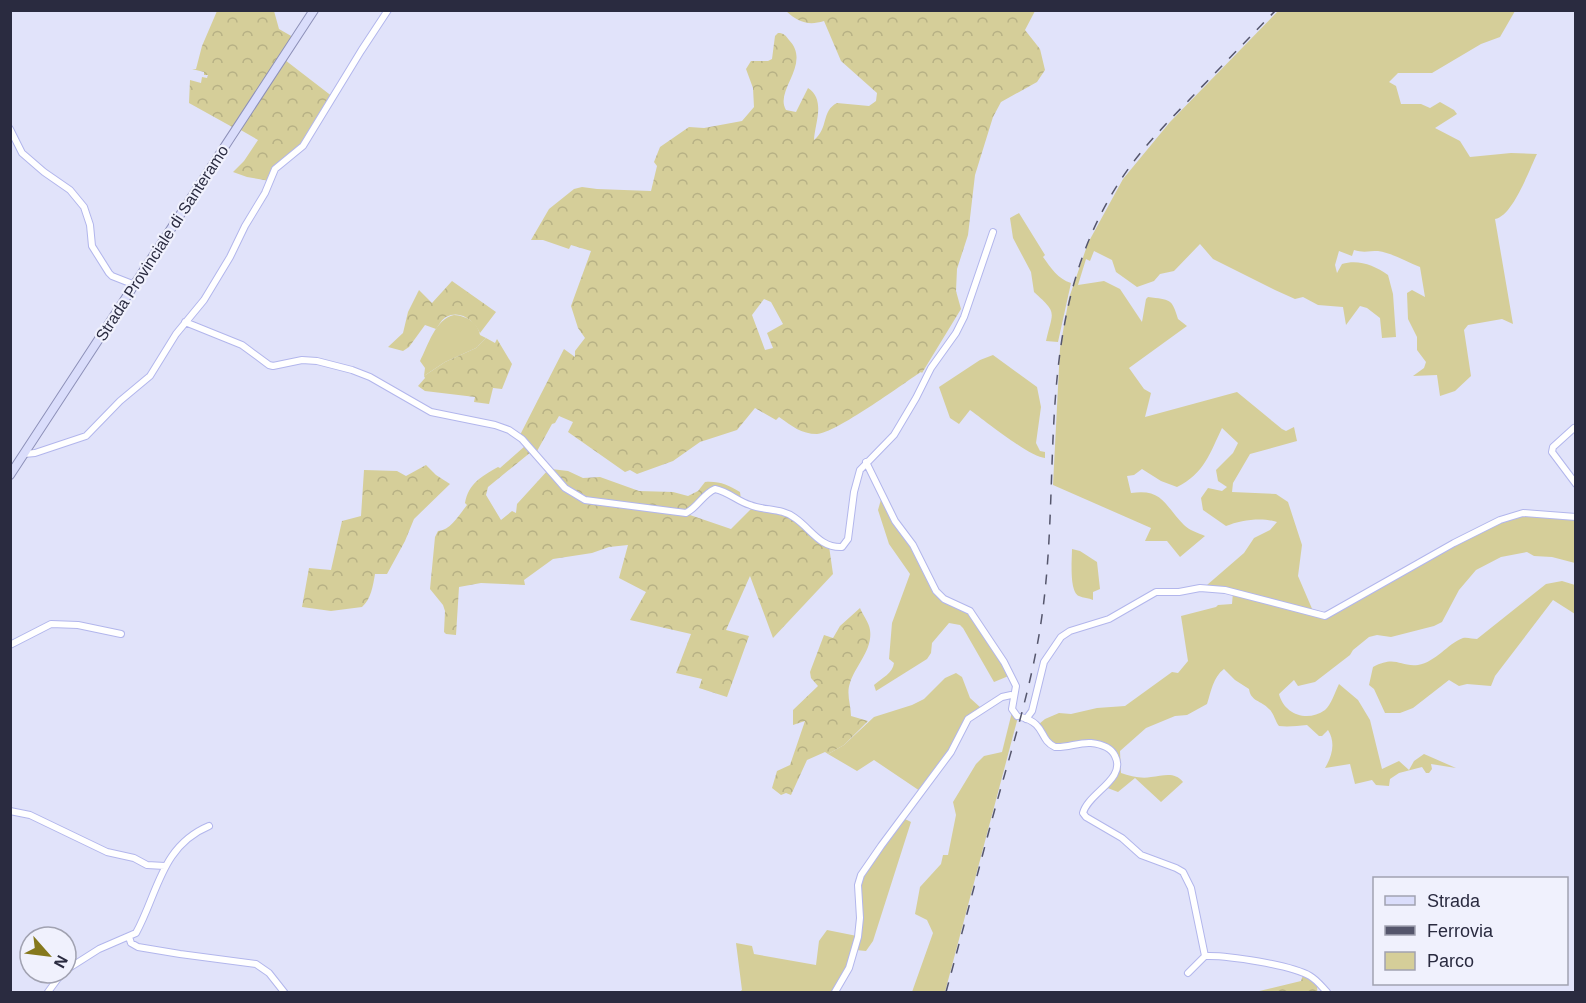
<svg xmlns="http://www.w3.org/2000/svg" width="1586" height="1003" font-family="Helvetica,sans-serif">
  <style>
    .green { fill: #d5ce99 }
    .forest { fill: url(#forest-crowns); fill-rule: evenodd }
    .lines { fill: none; stroke-linecap: round; stroke-linejoin: round }
    .minor-casing { stroke: #b2b6ec; stroke-width: 8 }
    .major-casing { stroke: #8d90b8; stroke-width: 10 }
    .minor { stroke: #fff; stroke-width: 6 }
    .major { stroke: #daddfb; stroke-width: 8 }
    .rail { stroke: #55566c; stroke-width: 1.5; stroke-dasharray: 10 10; stroke-linecap: butt }
    .labels { text-anchor: middle; dominant-baseline: central; stroke-width: 4.5; stroke-linejoin: round; paint-order: stroke }
    .street-label { font-size: 16px; fill: #2a2b40; stroke: #f0f1fd }
  </style>
  <defs>
    <pattern id="forest-crowns" width="20" height="18" patternUnits="userSpaceOnUse" patternTransform="scale(1.5)"><rect width="20" height="18" fill="#d5ce99"/><path d="M2 6a3 3 0 1 1 6 0M12 15a3 3 0 1 1 6 0" fill="none" stroke="#b7b185"/></pattern>
  </defs>
  <rect width="100%" height="100%" fill="#e1e3fa"/>
  <!-- green -->
  <path class="green" d="M1278 11H1515L1500 37 1481 44 1432 73H1398L1389 82 1396 86 1401 104H1421L1430 108 1440 102 1454 110 1457 114 1435 128 1460 141 1470 157 1511 153 1537 154C1529 170 1513 216 1495 219L1513 324 1502 319 1468 325 1464 330 1471 376 1455 391 1440 396 1437 375 1413 376 1424 368 1426 362 1417 350V337L1408 319 1407 293 1412 290 1425 297 1420 267C1407 262 1392 253 1378 251 1369 251 1363 253 1354 250L1352 256 1339 251 1335 265 1337 273 1342 264C1358 259 1374 265 1388 275L1393 294 1396 337 1382 338 1380 318 1367 308 1360 306 1346 325 1343 307 1318 305 1303 297 1295 299 1275 290 1213 259 1200 244 1174 271 1160 274 1154 281 1137 287 1116 272 1112 260 1094 251 1090 261 1086 259 1078 285 1104 281 1120 289 1142 322 1146 299 1148 297C1170 300 1172 298 1178 319L1187 326 1129 368 1144 389 1151 393 1145 417 1237 392 1282 429 1286 431 1294 427 1297 441 1250 454 1233 483 1232 492 1276 494 1288 502 1302 545 1298 576 1313 611 1227 588 1207 585 1244 553 1254 538 1270 530 1277 522C1262 517 1241 520 1226 526L1203 510 1201 498 1208 488 1222 491 1227 487 1218 481 1216 470 1233 453 1238 443 1222 428C1210 453 1204 474 1177 487L1161 481 1142 469 1134 475 1127 476 1131 493C1163 488 1165 506 1184 525 1189 530 1198 533 1205 536L1180 557 1167 541H1145L1151 528 1053 485 1060 348 1069 298 1088 243 1123 179 1170 122Z
    M1019 213 1045 255 1043 257C1051 268 1058 279 1071 283L1058 342 1046 341C1053 310 1058 314 1034 292L1031 272 1013 238 1010 218Z
    M454 315C466 316 478 322 480 335L486 338 476 348 445 362 424 376 425 368 420 361C428 346 435 319 454 315Z
    M993 355 1037 387 1041 407 1036 443 1040 451 1045 452V458C1031 458 984 420 970 410L959 424 950 418 939 387 980 360Z
    M882 496 916 553 938 596 968 611 1011 675 994 682 963 628 960 625 949 623 932 643 931 653 927 659 876 691 874 685C882 678 893 673 894 663L889 659 892 623 910 574 889 544 878 510Z
    M1524 513 1575 519V563L1552 557 1534 556 1527 552 1501 557 1476 570 1459 590 1442 622 1434 626 1391 637 1377 635 1369 637 1353 650 1350 655 1315 682 1298 686 1294 680 1279 694C1284 714 1307 723 1325 710 1331 705 1335 692 1339 684L1358 700 1370 720 1382 769 1399 761 1409 770 1414 761 1424 754 1456 768 1431 764 1432 769 1429 773H1426L1422 767 1399 773 1390 779 1389 786 1376 785 1372 780 1355 784 1350 764 1325 768C1332 756 1336 743 1328 730L1322 736H1319L1307 725C1297 726 1288 727 1279 726 1275 721 1274 713 1269 709 1261 700 1251 702 1249 689L1235 680 1224 669C1213 677 1211 692 1207 704L1187 715 1175 716 1146 728 1120 751 1121 773C1130 776 1141 779 1151 777 1163 776 1174 771 1183 782L1161 802 1135 778 1118 792 1105 787 1119 769 1115 753 1091 742 1054 746 1039 724 1045 719 1059 713 1071 714 1097 708 1125 706 1172 672 1178 673 1188 661 1181 616 1216 607 1218 605 1232 604 1233 592 1320 617 1471 535 1511 516Z
    M1072 549 1080 551 1097 562 1100 589 1093 592V600C1089 598 1083 598 1079 596 1069 592 1072 559 1072 549Z
    M1562 581 1575 585V614L1553 600 1495 676 1491 686 1467 684 1459 686 1449 680 1413 708 1400 713H1385L1374 689 1369 685 1373 667C1396 655 1399 667 1418 665 1436 662 1447 644 1463 638 1467 637 1473 639 1477 639L1546 584Z
    M956 673 962 677 970 698 981 708 967 719 956 740 920 791 874 760 857 771 828 754 844 745 874 717 912 705 924 699 945 678Z
    M1012 712 1018 717 945 992H912L933 933 927 920 915 914 920 887 941 864 943 855H948L956 815 953 802 976 764 984 756 1002 752Z
    M903 818 911 822 873 941 866 951 856 950 859 882Z
    M827 930 857 936 850 963 834 992H739L742 990 736 943 752 946 754 954 816 965 819 941Z"/>
  <!-- forest -->
  <path class="forest" d="M217 11H274L279 29 293 37 234 128 189 103 190 80 201 83 202 77 207 78 208 75H204V72L192 69H196L202 46Z
    M786 11H1035L1025 30 1040 49 1045 70 1037 82 1001 102 993 117 975 175 968 235 957 269 956 291 961 309 922 373 921 372C901 385 836 433 817 434 801 434 792 426 779 417L776 420 755 408 737 430 700 442 673 461 637 474 630 470 625 472 568 432 573 422 559 416 555 423 552 424 536 453 520 435 564 349 575 357V351L585 338 578 328 571 306 591 251 571 245 569 249 543 240H531L549 209 574 189 582 187 597 189 651 191 657 166 654 162 660 147 689 127 704 128 742 121 754 107 753 88 746 69 751 61H768L772 59 775 36 778 33C784 33 785 35 789 40 812 64 774 90 786 110L796 112 808 88C826 100 815 123 814 140 829 128 821 111 837 103L869 106 876 101 877 93 841 61 824 21C808 26 798 22 786 11ZM764 299 771 302 783 324 767 333 773 348 765 350 752 315Z
    M285 60 333 97 301 147 279 163 270 181 247 177 233 172 244 161 258 140 239 129Z
    M452 281 496 312 480 333C475 321 460 309 446 317 442 319 439 325 436 329L425 325 409 347 403 351 388 347 403 333 408 312 419 290 432 303Z
    M486 338 495 343 497 339 512 364 502 389 493 388 489 404 474 402 475 397 425 391 418 386 425 378 424 376 445 362 476 348Z
    M525 446 531 452 488 487 486 495 501 520 512 511 516 513 517 504 548 470 583 501 687 514 731 529 752 508 789 515 829 546 833 574 773 638 750 576 726 630 749 636 727 697 699 688 702 679 676 673 691 634 630 620 646 592 619 578 628 545 609 547 592 553 553 559 524 580 525 585 481 583 459 587 456 635 446 634 444 632 445 611 443 605 430 589 435 537 438 531C451 530 459 515 467 505L465 503C469 483 481 477 498 467L500 468Z
    M426 465 436 475 450 484 414 519 405 541 387 574H375C373 586 371 599 362 607L331 611 302 607 309 568 331 570 342 521 361 516 364 470 397 471 406 476Z
    M551 469 568 471 583 478 600 477 639 491 673 492 688 496 698 491 705 482C720 481 728 485 740 492L741 499 716 488 686 512 592 501 570 490Z
    M860 608C863 615 869 623 870 630 873 650 855 666 850 683 846 694 851 705 851 716L868 721 844 745 828 754 825 752 807 760 791 795 786 793 781 795 772 788 777 771 790 765 805 721 793 725V710L818 686 811 678 810 672 824 635 833 638 840 626Z
    M1303 975C1311 980 1319 982 1317 992H1255L1301 981Z"/>
  <g class="lines">
    <defs>
      <path id="minor" d="M10 129 22 153 44 172 70 190 84 207 90 225 92 246 109 273 112 276 135 285
        M185 322 242 345 269 365 273 366 302 360 317 361 352 370 370 377 431 412 495 425 509 430 522 439 565 488 585 500 686 513C698 507 703 494 715 489 729 492 737 501 750 505 765 511 782 508 795 518 811 529 820 548 842 547L848 539 854 492 860 470 894 435 916 398 931 368 956 333 964 317 993 232
        M1574 428 1553 447 1552 452 1576 484
        M24 454 35 453 86 436 120 401 150 376 176 334 204 300 230 257 245 226 265 193 275 169 303 146 361 51 388 10
        M866 462 895 521 913 545 936 591 944 599 970 611 1004 662 1016 686 1012 709 1017 716
        M10 645 51 624 78 625 121 634
        M1021 717C1047 724 1038 739 1055 747 1067 748 1079 742 1091 743 1100 744 1111 747 1115 756 1127 779 1088 793 1083 813L1086 817 1122 838 1141 855 1176 868 1183 872 1191 888 1205 956C1227 955 1291 965 1310 976 1317 980 1322 987 1327 992
        M1026 719 1032 711 1044 662 1061 637 1070 631 1109 619 1156 592H1179L1200 588 1225 590 1325 616 1454 543 1500 520 1523 513 1576 517
        M10 811 30 815 107 852 134 858 147 865 165 866
        M129 937 131 943 138 947 180 954 256 964 269 973 284 992
        M66 970 99 949 136 933C158 893 161 846 209 826
        M1188 973 1205 956
        M48 992 62 973
        M835 992 849 968 858 937 860 918 858 885 861 875 881 846 951 752 968 719 1002 697 1011 695 1014 696"/>
      <path id="major" d="M10 475 314 10"/>
    </defs>
    <!-- minor casing -->
    <use href="#minor" class="minor-casing"/>
    <!-- major casing -->
    <use href="#major" class="major-casing"/>
    <!-- minor -->
    <use href="#minor" class="minor"/>
    <!-- major -->
    <use href="#major" class="major"/>
    <!-- rail -->
    <path class="rail" d="M946 992C962 934 977 875 993 816 1010 754 1030 692 1040 629 1065 474 1029 321 1120 181 1140 150 1165 125 1190 99 1218 70 1247 40 1276 10"/>
  </g>
  <g class="labels">
    <!-- street labels -->
    <g class="street-label">
      <text transform="translate(162 243) rotate(-57)">Strada Provinciale di Santeramo</text>
    </g>
  </g>
  <!-- border -->
  <rect width="1586" height="1003" fill="none" stroke="#2a2b40" stroke-width="24"/>
  <!-- legend -->
  <rect x="1373" y="877" width="195" height="108" fill="#f0f1fd" stroke="#a1a2b1" stroke-width="1.5"/>
  <rect x="1385" y="896" width="30" height="9" fill="#daddfb" stroke="#a1a2b1" stroke-width="1.5"/>
  <text x="1427" y="907" font-size="18" fill="#2a2b40">Strada</text>
  <rect x="1385" y="926" width="30" height="9" fill="#55566c" stroke="#a1a2b1" stroke-width="1.5"/>
  <text x="1427" y="937" font-size="18" fill="#2a2b40">Ferrovia</text>
  <rect x="1385" y="952" width="30" height="18" fill="#d5ce99" stroke="#a1a2b1" stroke-width="1.5"/>
  <text x="1427" y="967" font-size="18" fill="#2a2b40">Parco</text>
  <!-- north arrow -->
  <g transform="translate(48 955) rotate(118)"><circle r="28" fill="#f0f1fd" stroke="#a1a2b1" stroke-width="1.5"/>
  <path d="M0-4.5L10 22L0 15L-10 22Z" fill="#85781d"/>
  <text y="-9" font-size="16" font-weight="bold" text-anchor="middle" fill="#2a2b40">N</text>
  </g>
</svg>
